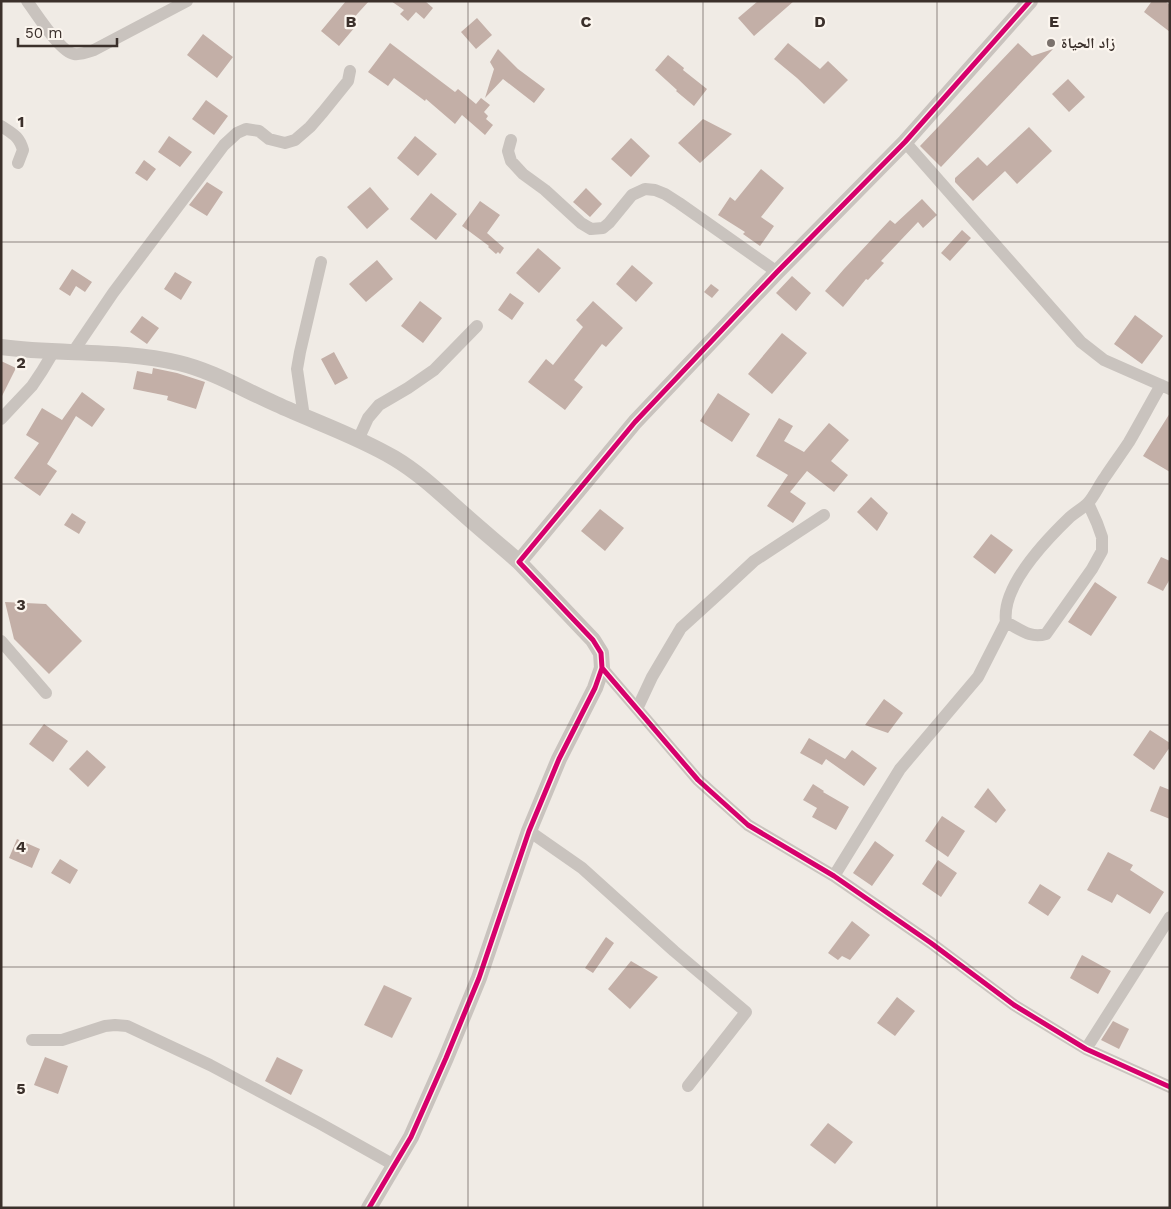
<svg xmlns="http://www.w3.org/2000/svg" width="1171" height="1209" font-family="'Work Sans','Noto Naskh Arabic',sans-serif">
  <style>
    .building { fill: #c3afa7 }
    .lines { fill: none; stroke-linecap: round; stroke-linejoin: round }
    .minor { stroke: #c9c3be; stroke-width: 12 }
    .tertiary { stroke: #c9c3be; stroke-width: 16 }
    .cycleway-casing { stroke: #fbf5ee; stroke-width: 8 }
    .cycleway { stroke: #d6006c; stroke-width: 5 }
    .grid { fill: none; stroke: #3b302b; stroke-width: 1; stroke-opacity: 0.55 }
    .poi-dot { fill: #7a716c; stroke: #fbf5ee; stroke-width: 2 }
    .labels { text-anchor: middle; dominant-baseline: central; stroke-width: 4.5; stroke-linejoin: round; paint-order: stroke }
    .poi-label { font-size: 15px; font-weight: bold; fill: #3b302b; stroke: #fbf5ee; text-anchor: start }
    .grid-label { font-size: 16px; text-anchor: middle; font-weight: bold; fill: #3b302b; stroke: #fbf5ee; stroke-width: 4.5; stroke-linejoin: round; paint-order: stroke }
  </style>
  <rect width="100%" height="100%" fill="#f0ebe5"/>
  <!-- building -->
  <path class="building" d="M346 1H369L350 22 355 27 339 46 321 31Z
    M391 1H425L433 8 424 19 416 12 408 21 400 14 404 10Z
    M758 1H794L754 36 738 18Z
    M1152 1H1165L1170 5V32L1144 12Z
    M477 18 492 35 476 49 461 32Z
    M203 34 233 57 217 78 187 55Z
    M390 43 455 92 458 89 476 104 481 98 490 105 484 112 488 116 486 119 493 125 485 135 462 115 455 124 426 99 425 101 394 78 388 86 368 72Z
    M788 43 820 69 828 61 848 80 824 104 797 78 774 59Z
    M1018 43 1032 56 1053 49 941 167 920 146Z
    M498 49 518 69 545 89 534 103 503 79 485 98 494 69 490 62Z
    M668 55 684 68 683 70 707 89 694 106 676 91 677 90 655 70Z
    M1068 79 1085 97 1069 112 1052 94Z
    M206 100 228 116 214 135 192 119Z
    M703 119 732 134 700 163 678 143Z
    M1029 127 1052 151 1017 184 1005 171 973 201 955 182V178L978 157 987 166Z
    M169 136 192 152 180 167 158 152Z
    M415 136 437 154 418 176 397 158Z
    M631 138 650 156 631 177 611 159Z
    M144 160 156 169 147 181 135 173Z
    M761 169 784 188 761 217 774 226 760 246 743 234 745 232 718 215 730 197 735 201Z
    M207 182 223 192 207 216 189 205Z
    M370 187 389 209 367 229 347 207Z
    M586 188 602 204 590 217 573 202Z
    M431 193 457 214 436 240 410 219Z
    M922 199 937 215 923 228 918 222 881 261 884 263 868 280 866 279 843 307 825 291 844 269 890 220 895 224Z
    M480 201 500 215 487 233 504 248 500 254 498 252 496 254 488 247 489 246 462 226Z
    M962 230 971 238 950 261 941 253Z
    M538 248 561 268 539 293 516 273Z
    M377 260 393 279 366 302 349 284Z
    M632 265 653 283 636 302 616 284Z
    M72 269 92 282 85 292 76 286 70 296 59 289Z
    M175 272 192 282 181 300 164 289Z
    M792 276 811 293 796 311 776 293Z
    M711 284 719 290 712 298 704 292Z
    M510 293 524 303 512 320 498 310Z
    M420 301 442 318 423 343 401 326Z
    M593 301 623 328 606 347 602 344 574 380 583 387 565 410 528 382 546 359 553 365 583 327 576 320Z
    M1135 315 1163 336 1142 364 1114 344Z
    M142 316 159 328 147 344 130 332Z
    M782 333 807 353 772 394 748 374Z
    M334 352 348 378 335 385 321 359Z
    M1 361 16 368 1 398Z
    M153 368 177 373 205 382 196 409 167 400 168 396 133 389 137 371 152 374Z
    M82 392 105 409 92 427 76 416 47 464 57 471 40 496 14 478 39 443 26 435 42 408 62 420Z
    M718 393 750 414 732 442 700 421Z
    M1170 413V472L1143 456Z
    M779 418 793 426 784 441 804 452 829 423 849 440 831 461 848 475 834 492 807 471 790 492 806 503 793 523 767 506 788 475 756 456Z
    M871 497 888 513 877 531 857 512Z
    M600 509 624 528 605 551 581 531Z
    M72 513 86 522 79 534 64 525Z
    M991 534 1013 550 995 574 973 557Z
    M1161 557 1170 561V579L1163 591 1147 583Z
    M1095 582 1117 597 1091 636 1068 622Z
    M5 602 46 604 82 641 49 674 14 639Z
    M884 699 903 713 888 733 865 725Z
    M44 724 68 741 53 762 29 744Z
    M1150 730 1170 743V747L1154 770 1133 755Z
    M809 738 845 759 852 750 877 768 864 786 826 759 822 765 800 753Z
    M87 750 106 767 88 787 69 769Z
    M813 784 824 791 823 792 849 807 836 830 812 817 817 808 803 800Z
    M1160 786 1170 790V819L1150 811Z
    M988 788 1006 810 996 823 974 807Z
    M942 816 965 831 948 857 925 841Z
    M17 839 40 849 32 868 9 858Z
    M875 841 894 855 872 886 853 873Z
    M1108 852 1133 865 1130 870 1164 892 1150 914 1117 894 1112 903 1087 890Z
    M60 859 78 870 70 884 51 873Z
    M938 860 957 873 941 897 922 884Z
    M1040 884 1061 897 1048 916 1028 903Z
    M852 921 870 935 850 960 842 956 838 960 828 953Z
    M606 937 614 943 593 973 585 968Z
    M1082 955 1111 971 1098 994 1070 978Z
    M631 961 658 977 630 1009 608 989Z
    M384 985 412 998 392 1038 364 1025Z
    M897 997 915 1011 895 1036 877 1023Z
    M1113 1021 1129 1029 1119 1049 1101 1040Z
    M45 1057 68 1066 58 1094 34 1085Z
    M277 1057 303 1070 291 1095 265 1081Z
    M828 1123 853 1142 835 1164 810 1145Z"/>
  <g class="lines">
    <!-- minor -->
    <path class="minor" d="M27 1C36 13 60 52 74 54 81 55 88 52 94 50L187 1
      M1 126C13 134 19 136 23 150L18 163
      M511 140 508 151 511 161 523 174 545 190 581 223 591 229 603 228 609 223 632 195 645 189 655 190 665 194 679 203 777 272
      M905 142 1081 342 1104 360 1170 389
      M73 352 113 293 224 145 237 133 246 129 259 131 269 139 285 143 295 140 310 127 323 112 348 81 350 71
      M304 417 297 369 300 352 321 262
      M1 419 32 386 42 371 54 351
      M358 440 368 418 379 405 408 388 434 370 477 326
      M1006 622C1020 629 1030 639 1046 634L1092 569 1102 551V537L1097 523 1088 503
      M1 641 46 693
      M602 668 698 780 748 825 834 876 931 943 1014 1005 1086 1049 1170 1087
      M637 709 652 677 681 628 725 588 754 561 824 515
      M529 831 582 868 674 951 746 1012 688 1086
      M834 876 900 769 978 677 1006 622C1001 586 1046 540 1070 517 1076 512 1083 508 1088 503 1095 495 1099 485 1105 477 1113 465 1121 454 1129 442 1140 423 1150 404 1161 385
      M32 1040H62L105 1026 115 1025 127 1026 210 1065 319 1123 394 1165
      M1086 1049 1170 917"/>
    <!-- tertiary -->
    <path class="tertiary" d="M1 347C60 355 120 349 179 363 213 371 244 390 276 404 315 422 357 436 394 458 421 474 443 496 467 517 484 532 502 547 519 562
      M369 1208 411 1137 446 1058 479 978 529 831 559 759 595 688 602 668 601 653 593 640 519 562 635 422 777 272 905 142 1030 1"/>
    <defs>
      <path id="cycleway" d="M602 668 698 780 748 825 834 876 931 943 1014 1005 1086 1049 1170 1087
        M369 1208 411 1137 446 1058 479 978 529 831 559 759 595 688 602 668 601 653 593 640 519 562 635 422 777 272 905 142 1030 1"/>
    </defs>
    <!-- cycleway casing -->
    <use href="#cycleway" class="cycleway-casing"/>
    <!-- cycleway -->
    <use href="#cycleway" class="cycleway"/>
  </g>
  <!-- grid -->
  <path class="grid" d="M234 1V1208M468 1V1208M703 1V1208M937 1V1208M1 242H1170M1 484H1170M1 725H1170M1 967H1170"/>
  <!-- markers -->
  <circle class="poi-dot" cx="1051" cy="43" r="5"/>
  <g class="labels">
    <!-- poi labels -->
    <g class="poi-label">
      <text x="1061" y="43">زاد الحياة</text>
    </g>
  </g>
  <g class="grid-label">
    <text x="351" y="27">B</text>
    <text x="586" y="27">C</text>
    <text x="820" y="27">D</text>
    <text x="1054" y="27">E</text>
    <text x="21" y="127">1</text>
    <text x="21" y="368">2</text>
    <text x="21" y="610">3</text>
    <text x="21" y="852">4</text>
    <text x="21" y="1094">5</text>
  </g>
  <!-- border -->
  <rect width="1171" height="1209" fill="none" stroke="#3b302b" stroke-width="5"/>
  <!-- scale -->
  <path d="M18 38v8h99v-8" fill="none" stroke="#3b302b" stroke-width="2.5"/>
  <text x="25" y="38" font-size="15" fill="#3b302b" stroke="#fbf5ee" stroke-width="4" paint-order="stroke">50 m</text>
</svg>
